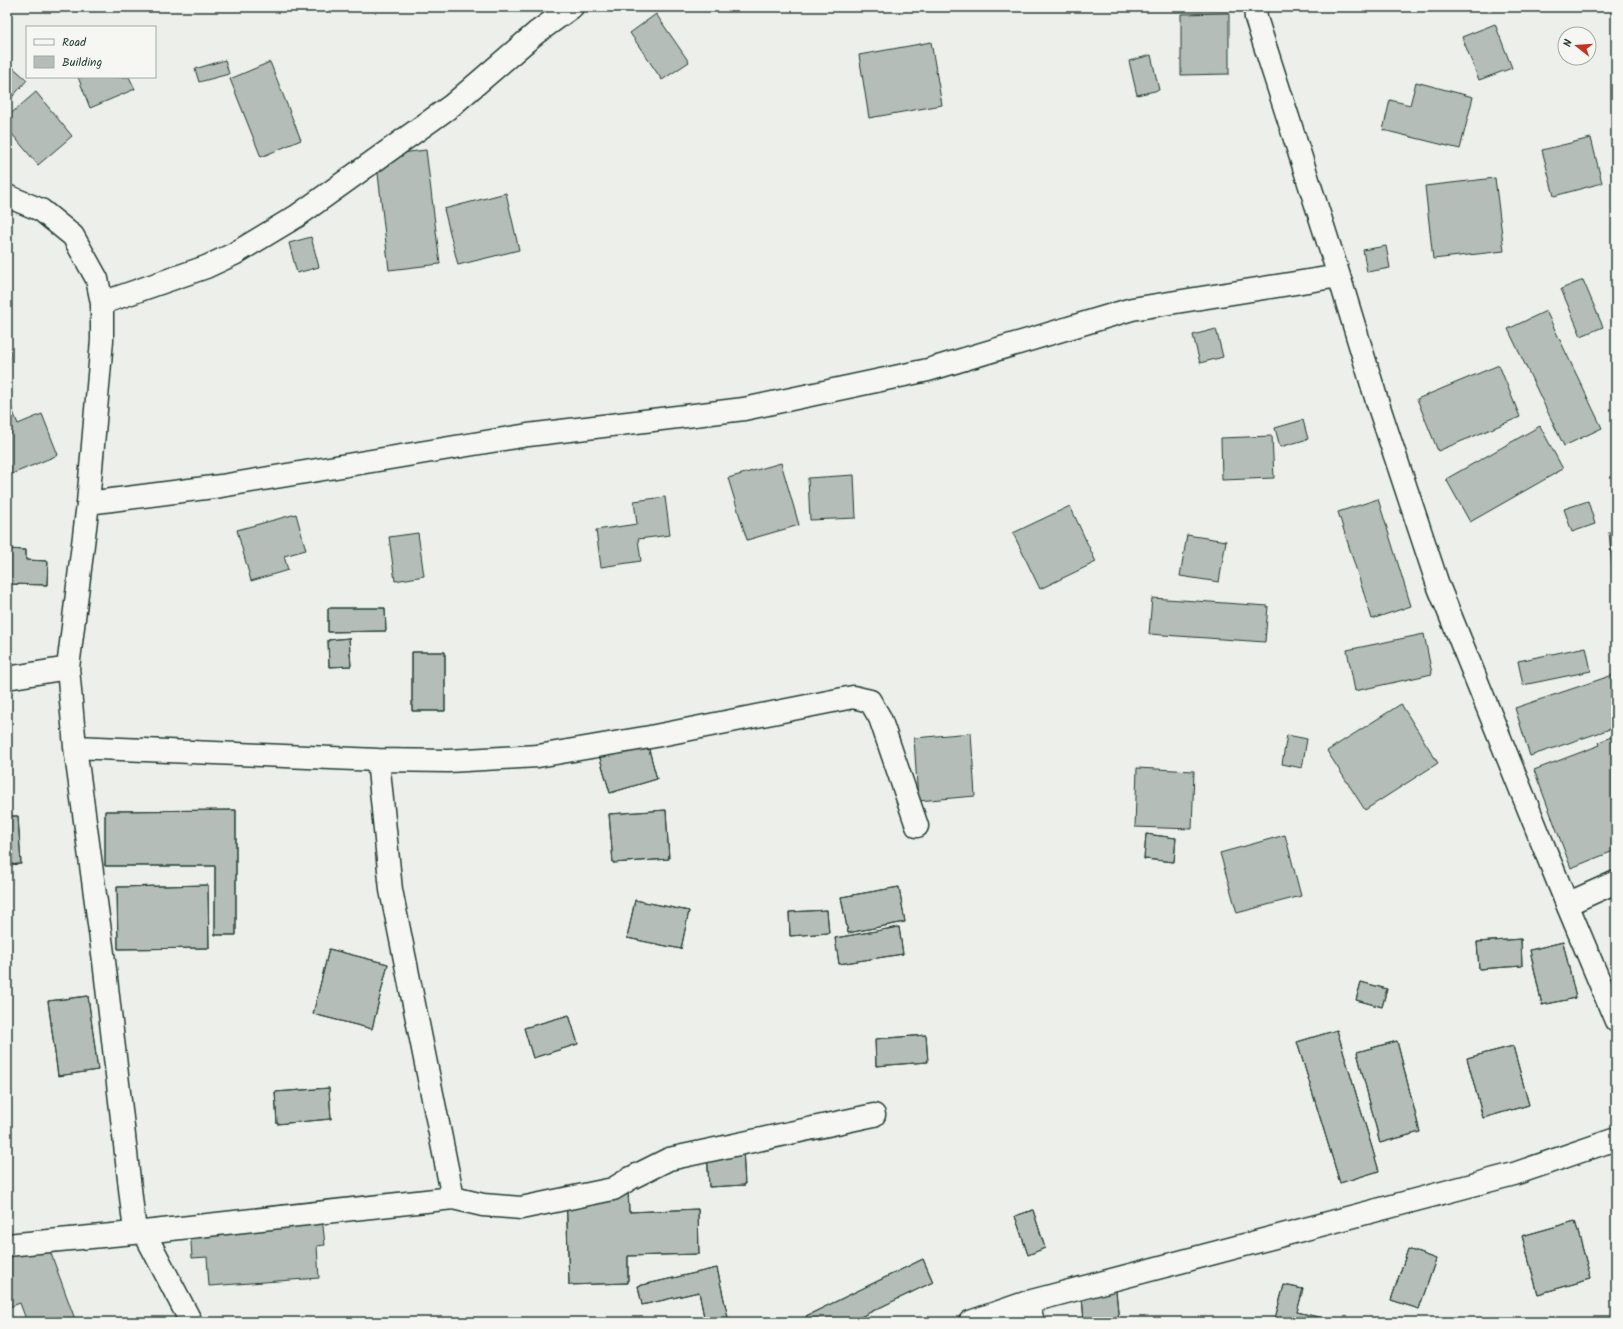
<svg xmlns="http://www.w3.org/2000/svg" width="1623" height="1329" font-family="Kalam,sans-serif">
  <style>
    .building { fill: #b4bdb8; stroke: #1f3d34 }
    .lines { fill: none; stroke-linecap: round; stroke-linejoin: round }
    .minor-casing { stroke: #1f3d34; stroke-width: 25 }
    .minor { stroke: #f6f6f2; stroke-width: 22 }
  </style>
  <rect width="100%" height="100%" fill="#edefea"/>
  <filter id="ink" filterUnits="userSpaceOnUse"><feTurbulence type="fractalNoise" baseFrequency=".025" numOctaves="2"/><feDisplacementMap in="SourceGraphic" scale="8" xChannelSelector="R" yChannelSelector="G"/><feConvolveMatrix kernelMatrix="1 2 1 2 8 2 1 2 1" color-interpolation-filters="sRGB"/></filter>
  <g filter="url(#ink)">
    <!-- building -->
    <path class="building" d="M1229 13V74L1181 75V14Z
      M656 14 689 62 662 80 630 33Z
      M1495 24 1512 68 1479 80 1462 37Z
      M931 42 942 105 869 118 859 55Z
      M1151 55 1159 90 1137 95 1129 61Z
      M225 60 229 74 199 82 195 69Z
      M7 62 27 80 7 103Z
      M270 62 301 140 261 157 230 79Z
      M78 77H129L135 89 90 108Z
      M1416 82 1473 97 1460 149 1383 130 1390 100 1410 105Z
      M36 92 72 136 38 165 7 128V117Z
      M1591 138 1602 183 1554 196 1542 150Z
      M426 150 440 264 389 270 376 156Z
      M1495 178 1504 251 1433 259 1425 186Z
      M506 193 519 250 458 265 444 209Z
      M311 237 319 267 297 273 289 243Z
      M1386 246 1390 268 1367 272 1363 250Z
      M1583 280 1603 327 1581 336 1561 289Z
      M1546 311 1602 428 1564 446 1508 329Z
      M1216 329 1223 357 1200 363 1193 335Z
      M7 341 11 355 7 357Z
      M1499 365 1520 417 1438 451 1417 399Z
      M9 402 18 424 42 414 58 455 7 476V403Z
      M1303 420 1308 439 1280 447 1275 428Z
      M1540 426 1563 469 1470 522 1446 479Z
      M1272 436 1274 478 1222 480 1221 438Z
      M781 463 799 525 747 540 728 478Z
      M854 475 856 518 810 520 808 478Z
      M665 497 670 535 638 539 641 561 601 567 596 530 637 524 634 501Z
      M1378 499 1411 606 1372 619 1338 512Z
      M1588 501 1595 524 1572 532 1564 509Z
      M1070 506 1096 562 1040 589 1013 533Z
      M296 514 306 550 284 556 288 570 251 581 237 530Z
      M1609 532H1616V598H1615Z
      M418 533 424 576 395 581 389 537Z
      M1187 535 1226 541 1219 582 1180 576Z
      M7 549 26 550V560L48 561 47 585 7 584Z
      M7 549 26 550V560L48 561 47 585 7 584Z
      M1152 598 1268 606 1265 642 1149 634Z
      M328 608H385L386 631 328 632Z
      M328 608H385L386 631 328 632Z
      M1424 634 1432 674 1355 691 1347 650Z
      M349 638 351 666 329 667 328 640Z
      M349 638 351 666 329 667 328 640Z
      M1586 647 1591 671 1523 685 1518 661Z
      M412 652H445V711H412Z
      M412 652H445V711H412Z
      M1616 674V727L1530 756 1515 708Z
      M1401 704 1438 763 1365 810 1327 751Z
      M971 733 975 796 918 801 914 738Z
      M645 735 657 779 610 793 597 748Z
      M645 735 657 779 610 793 597 748Z
      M1287 735 1307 739 1302 768 1282 764Z
      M1616 735V850L1571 868 1534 770 1600 745 1599 742Z
      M1137 768 1194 771 1192 829 1135 827Z
      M236 810V935H215V866H105V811Z
      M236 810V935H215V866H105V811Z
      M666 810 669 859 613 863 609 814Z
      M666 810 669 859 613 863 609 814Z
      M7 816H18L21 864 7 865Z
      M7 816H18L21 864 7 865Z
      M1146 834 1176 838 1174 862 1144 859Z
      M1146 834 1176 838 1174 862 1144 859Z
      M1285 835 1301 896 1237 913 1220 853Z
      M208 885 209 948 118 949 117 887Z
      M208 885 209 948 118 949 117 887Z
      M899 887 905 922 848 933 841 897Z
      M899 887 905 922 848 933 841 897Z
      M7 888H8V944H7Z
      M7 888H8V944H7Z
      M635 900 689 911 681 949 627 938Z
      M635 900 689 911 681 949 627 938Z
      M827 910 829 933 790 936 789 912Z
      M827 910 829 933 790 936 789 912Z
      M899 927 903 954 839 964 835 938Z
      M899 927 903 954 839 964 835 938Z
      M1521 939 1522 966 1479 969 1477 942Z
      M1521 939 1522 966 1479 969 1477 942Z
      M1563 942 1576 998 1542 1005 1530 950Z
      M1563 942 1576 998 1542 1005 1530 950Z
      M329 949 388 964 372 1029 313 1014Z
      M329 949 388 964 372 1029 313 1014Z
      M1361 982 1387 989 1382 1007 1356 1000Z
      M1361 982 1387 989 1382 1007 1356 1000Z
      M88 996 98 1070 58 1076 48 1001Z
      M88 996 98 1070 58 1076 48 1001Z
      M569 1015 578 1044 533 1058 524 1028Z
      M569 1015 578 1044 533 1058 524 1028Z
      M1337 1030 1379 1171 1340 1183 1297 1042Z
      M1337 1030 1379 1171 1340 1183 1297 1042Z
      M926 1035 928 1062 876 1066 875 1039Z
      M926 1035 928 1062 876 1066 875 1039Z
      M1397 1041 1420 1132 1380 1143 1357 1052Z
      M1397 1041 1420 1132 1380 1143 1357 1052Z
      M1513 1046 1529 1105 1483 1118 1467 1058Z
      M1513 1046 1529 1105 1483 1118 1467 1058Z
      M329 1088 331 1119 277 1124 275 1092Z
      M329 1088 331 1119 277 1124 275 1092Z
      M743 1148 745 1185 709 1187 707 1151Z
      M743 1148 745 1185 709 1187 707 1151Z
      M628 1188 629 1212 698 1209 699 1254 628 1256V1283L569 1285 566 1190Z
      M628 1188 629 1212 698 1209 699 1254 628 1256V1283L569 1285 566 1190Z
      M1033 1210 1045 1248 1028 1255 1015 1216Z
      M1033 1210 1045 1248 1028 1255 1015 1216Z
      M322 1217 325 1245 317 1246 319 1278 209 1286 207 1257 192 1258 190 1227Z
      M1575 1221 1591 1279 1538 1294 1522 1236Z
      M1575 1221 1591 1279 1538 1294 1522 1236Z
      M46 1240 76 1322H27L20 1303 7 1308V1255Z
      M1408 1249 1436 1259 1419 1309 1391 1300Z
      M1408 1249 1436 1259 1419 1309 1391 1300Z
      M923 1259 933 1282 850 1322H809L806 1316Z
      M923 1259 933 1282 850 1322H809L806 1316Z
      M717 1268 729 1322H705L699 1292 642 1305 638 1286Z
      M717 1268 729 1322H705L699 1292 642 1305 638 1286Z
      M1115 1280 1119 1322H1084L1081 1283Z
      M1115 1280 1119 1322H1084L1081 1283Z
      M1284 1285 1303 1289 1297 1312 1322 1318 1321 1322H1274Z
      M1284 1285 1303 1289 1297 1312 1322 1318 1321 1322H1274Z"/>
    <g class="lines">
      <defs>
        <path id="minor" d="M1255 7 1256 18 1339 276 1377 401 1438 585 1567 904 1616 1021
          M7 196 41 210 73 236 97 279 102 303V340L88 503 68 668 75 747 104 961 135 1232
          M102 303 206 267 234 254 297 216 451 106 536 33 572 7
          M88 503 221 486 528 435 744 409 928 370 1132 309 1339 276
          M7 678 68 668
          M75 747 378 760 448 761 538 756 650 737 853 697 870 701 880 718 917 826
          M378 760 391 890 453 1198
          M1567 904 1616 882
          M144 1232 191 1322
          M7 1245 144 1232 453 1198 483 1205 521 1208 613 1189 631 1178 669 1159 874 1115
          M1028 1302 1033 1322
          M970 1322 1028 1302 1514 1174 1616 1139"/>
      </defs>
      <!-- minor casing -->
      <use href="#minor" class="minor-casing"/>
      <!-- minor -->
      <use href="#minor" class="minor"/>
    </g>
  </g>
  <!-- margin -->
  <rect width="1623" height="1329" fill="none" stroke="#f6f6f2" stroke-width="24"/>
  <rect x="12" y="12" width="1599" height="1305" fill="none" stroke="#1f3d34" stroke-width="1.5" filter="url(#ink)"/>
  <!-- legend -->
  <rect x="26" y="26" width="130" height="52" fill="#f6f6f2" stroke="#a0aca6"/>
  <rect x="34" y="39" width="20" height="6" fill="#f6f6f2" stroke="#a0aca6"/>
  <text x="62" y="46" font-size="12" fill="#1f3d34">Road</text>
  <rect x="34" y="56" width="20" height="12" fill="#b4bdb8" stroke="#a0aca6"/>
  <text x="62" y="66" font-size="12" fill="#1f3d34">Building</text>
  <!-- north arrow -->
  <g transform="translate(1577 46) rotate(287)"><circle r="19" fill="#f6f6f2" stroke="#a0aca6"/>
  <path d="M0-3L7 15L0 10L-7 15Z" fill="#c8321e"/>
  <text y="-6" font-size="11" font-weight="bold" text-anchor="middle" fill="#1f3d34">N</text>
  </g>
</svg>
